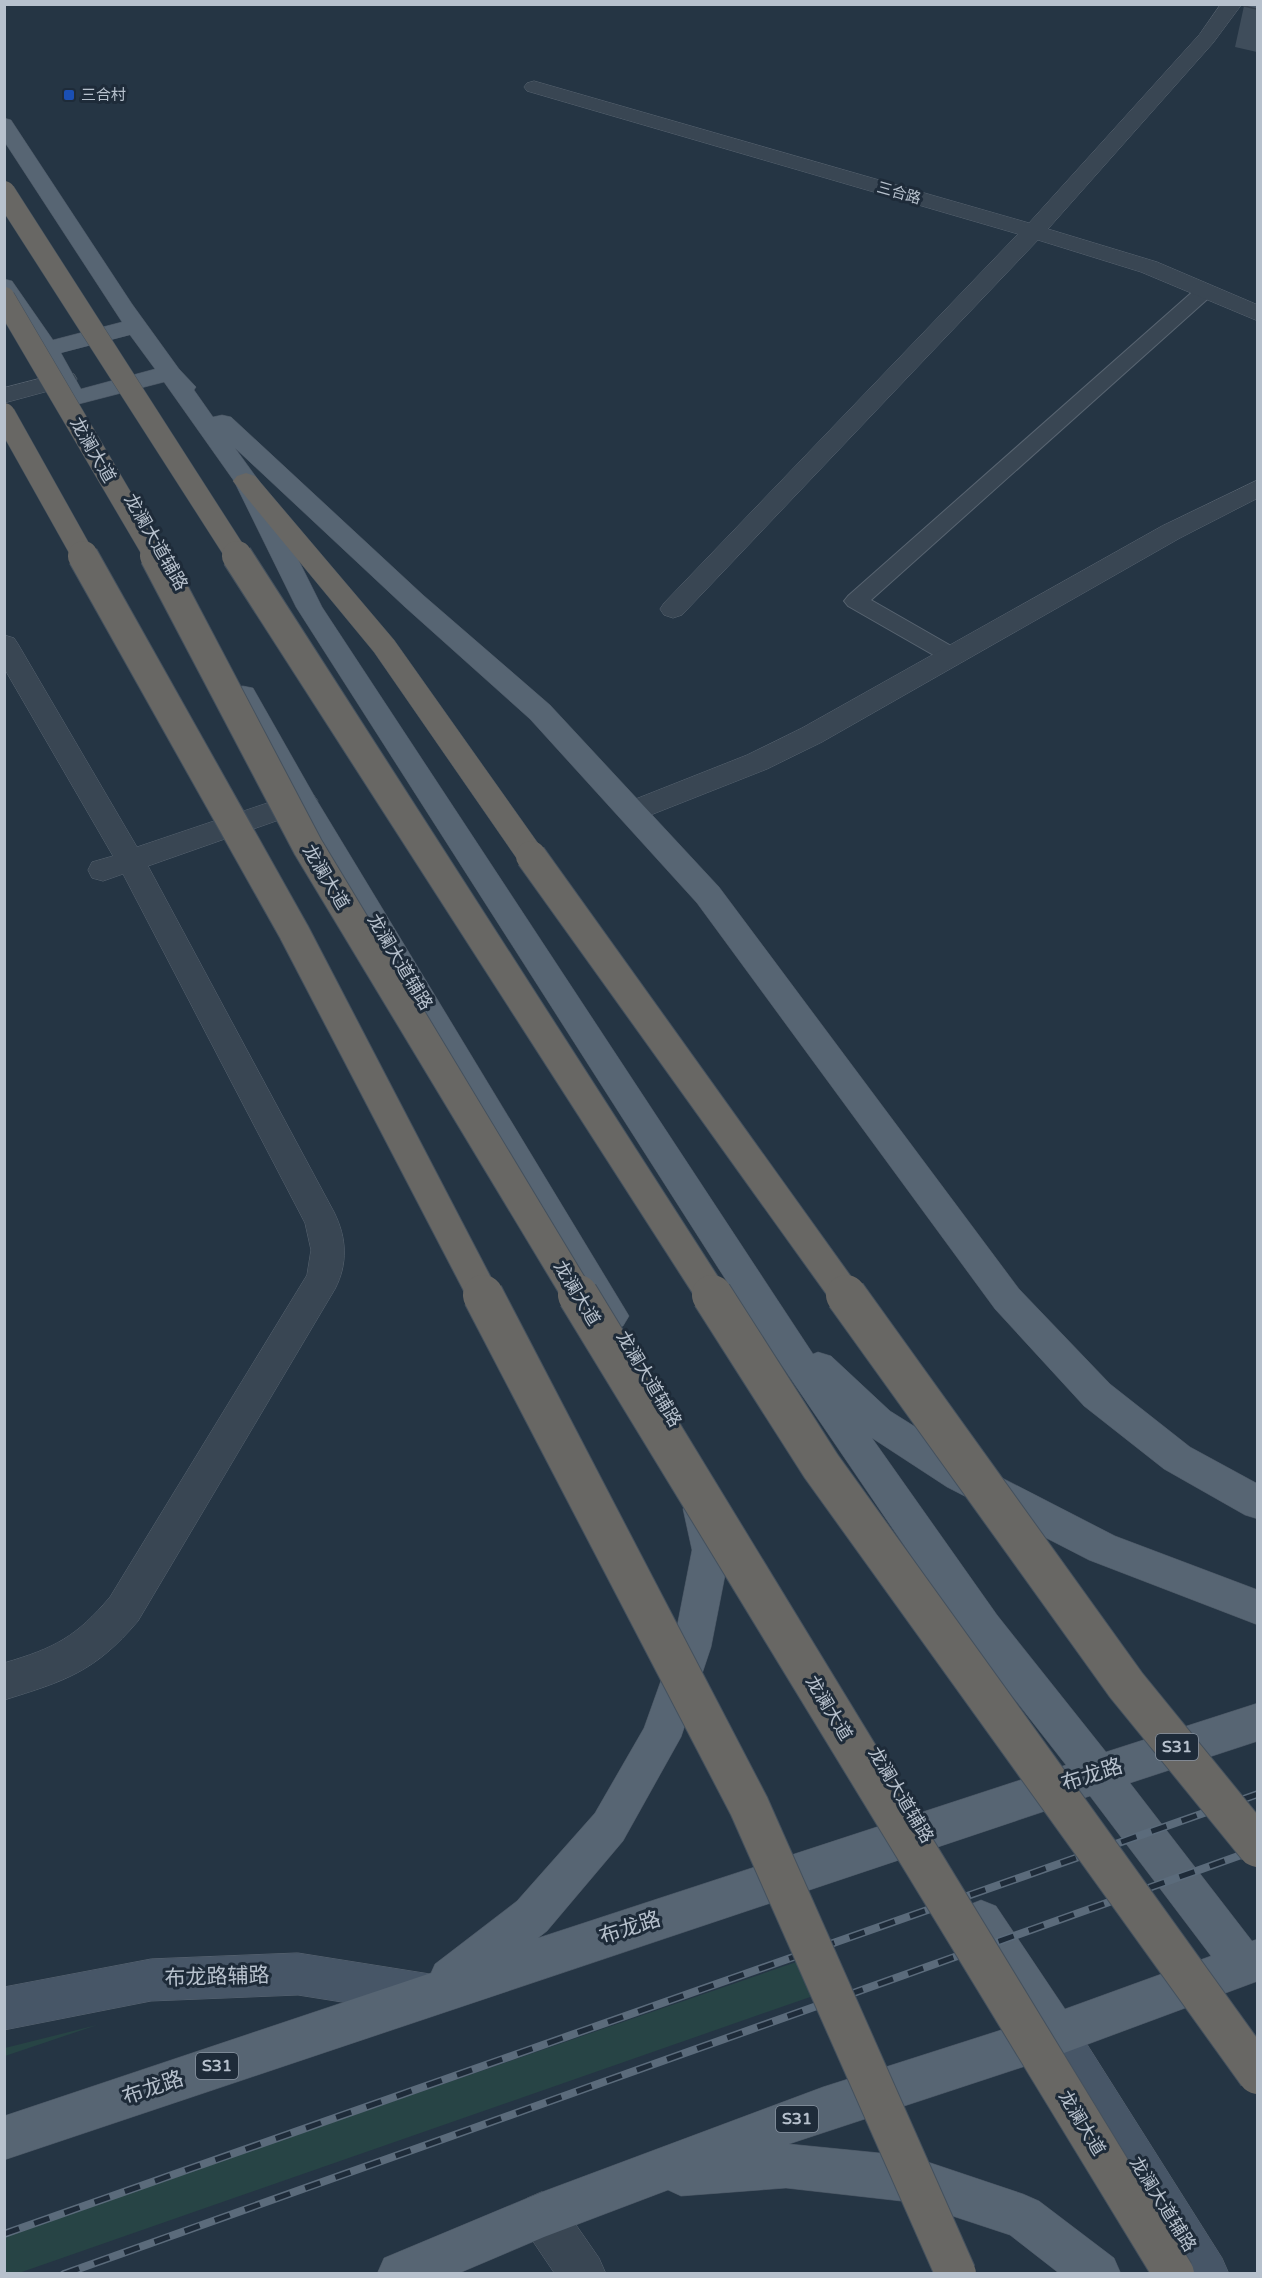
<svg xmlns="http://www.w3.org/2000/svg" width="1262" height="2278" font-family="'Varela Round','Noto Sans SC',sans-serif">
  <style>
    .green { fill: #274445 }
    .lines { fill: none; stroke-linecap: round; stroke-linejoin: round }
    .service-casing { stroke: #586471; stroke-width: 2 }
    .minor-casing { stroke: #586471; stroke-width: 1 }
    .secondary-casing { stroke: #586471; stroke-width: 1 }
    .primary-casing { stroke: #465260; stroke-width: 1 }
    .trunk-casing { stroke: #44515e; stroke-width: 1 }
    .service { fill: #394653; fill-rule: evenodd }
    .minor { fill: #394653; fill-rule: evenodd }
    .secondary { fill: #475667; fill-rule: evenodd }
    .primary { fill: #576573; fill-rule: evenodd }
    .trunk { fill: #686764; fill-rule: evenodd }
    .rail-casing { stroke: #5b6b7b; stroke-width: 8 }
    .rail { stroke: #1e2b39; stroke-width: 5; stroke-dasharray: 16; stroke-linecap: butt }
    .trunk-bridge-far2-casing { stroke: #44515e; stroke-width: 23; stroke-linecap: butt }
    .trunk-bridge-far1-casing { stroke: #44515e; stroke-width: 32; stroke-linecap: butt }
    .trunk-bridge-casing { stroke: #44515e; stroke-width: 42; stroke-linecap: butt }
    .trunk-bridge-far2 { stroke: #686764; stroke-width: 22 }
    .trunk-bridge-far1 { stroke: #686764; stroke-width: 30 }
    .trunk-bridge { stroke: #686764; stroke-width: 40 }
    .wall { fill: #3f4d5b }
    .building { fill: #49596a; stroke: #333e4a; stroke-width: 1.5 }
    .transit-dot { fill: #1a4fb4; stroke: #1e2b39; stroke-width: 2 }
    .labels { text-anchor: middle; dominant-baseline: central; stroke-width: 6; stroke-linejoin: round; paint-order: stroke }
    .far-poi-label { font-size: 15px; fill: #b7c1cd; stroke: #1e2b39; text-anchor: start }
    .far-street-label { font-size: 15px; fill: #b7c1cd; stroke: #1e2b39 }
    .shield { fill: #1e2b39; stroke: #8994a1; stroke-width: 1.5 }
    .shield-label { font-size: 16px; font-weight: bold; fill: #b7c1cd }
    .street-label { font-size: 18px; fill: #b7c1cd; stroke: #1e2b39 }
    .near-street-label { font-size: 21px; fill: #b7c1cd; stroke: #1e2b39 }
  </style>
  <rect width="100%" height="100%" fill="#253544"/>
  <!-- green -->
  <path class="green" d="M805 1959 813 1996 19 2273H5L4 2236Z
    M97 2025 5 2056V2048Z"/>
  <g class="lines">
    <defs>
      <path id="service" d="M1205 285 1212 287 1215 291 1212 295 871 600 960 651 964 656 960 661 952 664 944 661 848 606 844 601 848 596 1198 287Z"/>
      <path id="minor" d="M1221 4H1242L1213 43 1048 229 1157 262 1258 305V321L1141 272 1038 240 682 615 673 618 664 615 660 609 664 603 1018 234 527 91 524 87 527 83 534 81 541 83 1029 223 1199 35Z
        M65 372 74 374 77 379 74 384 4 403V388Z
        M1258 480V498L1180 538 822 742 767 769 643 818 633 821 623 818 618 811 623 804 747 755 802 728 1162 526Z
        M4 635 14 638 18 644 137 847 303 791 313 794 318 801 313 808 148 866 334 1212C347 1238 348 1264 335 1289L138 1621C95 1672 65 1681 4 1700V1663C55 1648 76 1637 110 1597L307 1275 311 1250 305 1223 123 874 103 881 92 878 88 870 92 862 113 856 4 668Z
        M542 2192 558 2199 599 2258 606 2274H555L526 2231 519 2215 526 2199Z"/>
      <path id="secondary" d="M298 1953 430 1974 445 1980 451 1995 445 2010 430 2016 298 1995 151 2001 4 2030V1987L151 1959Z
        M1056 2012 1071 2019 1222 2258 1229 2274H1179L1041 2049 1034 2034 1041 2019Z"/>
      <path id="primary" d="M4 118 11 120 132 304 179 369 196 387 194 390 213 417 222 415 231 417 423 595 550 705 719 887 1019 1289 1110 1384 1190 1447 1258 1484V1519L1245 1515 1164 1469 1084 1406 995 1309 697 903 530 719 405 607 235 448 259 481 322 607 813 1354 818 1352 831 1356 890 1411 973 1463 1115 1536 1258 1590V1625L1089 1560 947 1487 872 1438 997 1615 1106 1752 1258 1703V1741L1130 1783 1252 1941 1258 1939V1981L1056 2056 789 2144 910 2156 1023 2194 1039 2201 1114 2258 1121 2274H1060L1010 2235 910 2202 786 2188 681 2196 668 2190 544 2237 457 2274H377L384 2258 542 2192 823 2087 1023 2023 966 1936 960 1921 966 1906 981 1900 996 1906 1065 2009 1211 1956 1090 1796 4 2160V2116L431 1973 435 1964 517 1901 595 1813 644 1728 673 1647 692 1550 683 1509 689 1497 702 1492 715 1497 721 1509 730 1550 711 1647 681 1737 623 1841 547 1931 538 1938 1066 1765 969 1641 763 1338 296 607 234 481 164 382 75 405 66 403 35 349 4 304V279L12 281 53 340 122 322 4 141ZM130 335 155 369 81 389 61 353Z
        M243 686 253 688 257 695 316 799 623 1306 629 1316 623 1326 611 1331 599 1326 288 801 229 695 233 688Z"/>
      <path id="trunk" d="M246 473 255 476 394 640 542 849 546 856 542 863 531 867 520 863 374 652 237 486 233 481 237 476Z"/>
    </defs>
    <!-- service casing -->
    <use href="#service" class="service-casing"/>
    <!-- minor casing -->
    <use href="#minor" class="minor-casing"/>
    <!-- secondary casing -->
    <use href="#secondary" class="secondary-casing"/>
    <!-- primary casing -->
    <use href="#primary" class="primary-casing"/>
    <!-- trunk casing -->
    <use href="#trunk" class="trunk-casing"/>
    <!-- service -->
    <use href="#service" class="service"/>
    <!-- minor -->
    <use href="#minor" class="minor"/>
    <!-- secondary -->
    <use href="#secondary" class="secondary"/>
    <!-- primary -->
    <use href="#primary" class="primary"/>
    <!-- trunk -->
    <use href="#trunk" class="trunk"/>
    <defs>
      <path id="rail" d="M4 2234 1258 1794
        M64 2274 1258 1849"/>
    </defs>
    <!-- rail casing -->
    <use href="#rail" class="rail-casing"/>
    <!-- rail -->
    <use href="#rail" class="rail"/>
    <defs>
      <path id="trunk-bridge-far2" d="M4 192 238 557
        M4 298 156 557
        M4 414 84 557"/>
      <path id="trunk-bridge-far1" d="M83 556 294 932 484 1297
        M155 556 308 847 579 1297
        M237 556 713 1297
        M531 856 847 1297"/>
      <path id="trunk-bridge" d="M483 1295 749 1806 956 2274
        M578 1295 1174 2274
        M712 1295 821 1466 1258 2074
        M846 1295 1126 1685 1258 1847"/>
    </defs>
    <!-- trunk-bridge-far2 casing -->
    <use href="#trunk-bridge-far2" class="trunk-bridge-far2-casing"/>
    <!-- trunk-bridge-far1 casing -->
    <use href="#trunk-bridge-far1" class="trunk-bridge-far1-casing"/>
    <!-- trunk-bridge casing -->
    <use href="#trunk-bridge" class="trunk-bridge-casing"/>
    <!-- trunk-bridge-far2 -->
    <use href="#trunk-bridge-far2" class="trunk-bridge-far2"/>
    <!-- trunk-bridge-far1 -->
    <use href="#trunk-bridge-far1" class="trunk-bridge-far1"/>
    <!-- trunk-bridge -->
    <use href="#trunk-bridge" class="trunk-bridge"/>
  </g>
  <!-- wall -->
  <path class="wall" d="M1257 4V52L1235 47 1244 6Z"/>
  <!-- building -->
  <path class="building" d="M1245 4H1257V9L1244 6Z"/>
  <!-- markers -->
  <rect class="transit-dot" x="63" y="89" width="12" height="12" rx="3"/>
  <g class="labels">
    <!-- far-poi labels -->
    <g class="far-poi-label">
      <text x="81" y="95">三合村</text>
    </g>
    <!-- far-street labels -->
    <g class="far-street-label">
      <text transform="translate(899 193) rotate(16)">三合路</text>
    </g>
    <!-- shield labels -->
    <g class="shield">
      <rect x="1156" y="1734" width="42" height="26" rx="4.5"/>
      <rect x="196" y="2053" width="42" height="26" rx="4.5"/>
      <rect x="776" y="2106" width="42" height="26" rx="4.5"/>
    </g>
    <g class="shield-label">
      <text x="1177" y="1747">S31</text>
      <text x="217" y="2066">S31</text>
      <text x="797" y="2119">S31</text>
    </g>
    <!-- street labels -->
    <g class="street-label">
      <text transform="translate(93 450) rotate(60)">龙澜大道</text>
      <text transform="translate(156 542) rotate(60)">龙澜大道辅路</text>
      <text transform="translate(326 877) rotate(59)">龙澜大道</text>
      <text transform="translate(400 962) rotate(59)">龙澜大道辅路</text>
      <text transform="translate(577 1293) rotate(59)">龙澜大道</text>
      <text transform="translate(649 1379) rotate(59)">龙澜大道辅路</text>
      <text transform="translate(829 1708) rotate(59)">龙澜大道</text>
      <text transform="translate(901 1795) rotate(59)">龙澜大道辅路</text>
      <text transform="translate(1082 2123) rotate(59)">龙澜大道</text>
      <text transform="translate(1163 2204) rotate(58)">龙澜大道辅路</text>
    </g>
    <!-- near-street labels -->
    <g class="near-street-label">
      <text transform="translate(1092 1775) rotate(-18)">布龙路</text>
      <text transform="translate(630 1928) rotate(-18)">布龙路</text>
      <text transform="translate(217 1977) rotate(-2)">布龙路辅路</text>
      <text transform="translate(153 2088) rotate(-19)">布龙路</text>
    </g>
  </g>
  <!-- border -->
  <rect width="1262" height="2278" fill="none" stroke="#b7c1cd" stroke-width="12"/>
</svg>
